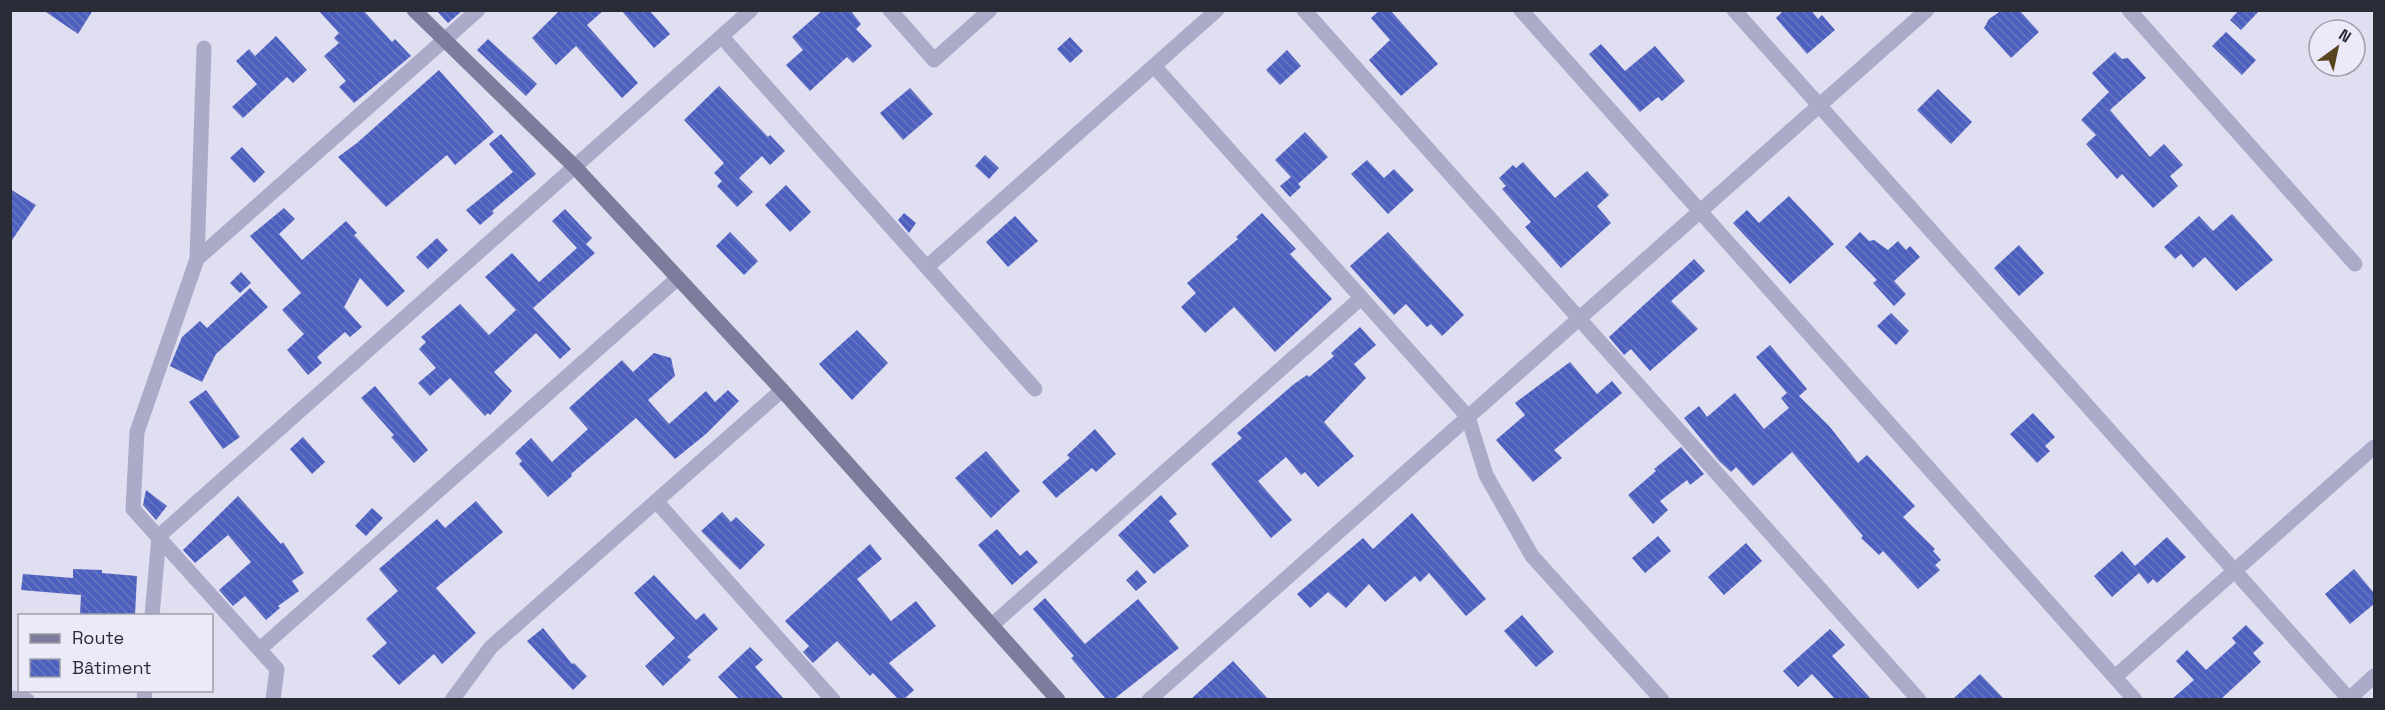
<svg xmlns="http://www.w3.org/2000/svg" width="2385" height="710" font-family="'Space Grotesk',sans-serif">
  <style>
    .building { fill: url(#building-back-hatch) }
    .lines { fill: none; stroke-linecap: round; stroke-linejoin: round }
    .minor { stroke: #acaac9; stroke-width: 15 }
    .secondary { stroke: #7c7d9d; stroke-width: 15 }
  </style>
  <defs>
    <pattern id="building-back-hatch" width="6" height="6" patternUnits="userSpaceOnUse" patternTransform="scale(1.5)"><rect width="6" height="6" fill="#4d60c0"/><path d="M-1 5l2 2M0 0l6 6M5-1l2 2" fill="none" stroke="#6a78c1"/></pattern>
  </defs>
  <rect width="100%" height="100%" fill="#e0def1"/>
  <!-- building -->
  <path class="building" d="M43 10H93L78 34Z
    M318 10H363L392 42 395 39 411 56 354 103 339 87 346 81 324 56 339 43 334 38 339 33Z
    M436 10H463L448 23Z
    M560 10H604L587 25 638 83 622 98 576 46 556 65 532 38Z
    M621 10H649L670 34 654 48Z
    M823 10H850L861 24 856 29 872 46 853 63 847 57 810 91 786 65 803 50 792 37Z
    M1380 10H1390L1438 64 1401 96 1369 60 1390 40 1371 18Z
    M1784 10H1811L1818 19 1822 15 1835 30 1807 54 1776 18Z
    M2002 10H2019L2039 32 2011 58 1984 28 1989 19Z
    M2239 10H2260L2241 30 2230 20Z
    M2226 32 2256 60 2242 75 2212 46Z
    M276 36 307 70 293 83 287 77 243 118 232 107 257 84 236 61 249 49 255 56Z
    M1070 37 1083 51 1070 63 1057 49Z
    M488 39 537 84 526 96 477 50Z
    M1601 44 1625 71 1655 46 1685 81 1662 101 1658 97 1640 112 1589 54Z
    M1287 50 1301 66 1280 85 1266 70Z
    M2115 52 2122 59 2128 58 2146 78 2110 110 2150 157 2164 144 2183 165 2170 176 2178 186 2153 208 2122 174 2117 179 2086 144 2096 135 2081 120 2109 92 2092 73Z
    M439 70 494 132 455 165 447 155 386 207 338 157 357 143Z
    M719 86 768 137 770 135 785 151 770 165 762 156 739 178 753 192 737 207 717 186 722 181 714 173 724 163 684 120Z
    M910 88 933 114 903 140 880 113Z
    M1938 89 1972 122 1951 144 1917 110Z
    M1305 132 1328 157 1298 184 1301 187 1290 197 1280 186 1291 177 1275 160Z
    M501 134 536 174 492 211 494 213 480 225 466 210 513 172 489 144Z
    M242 147 265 172 254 183 230 158Z
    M985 155 999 168 989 179 975 166Z
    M1367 160 1384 178 1394 169 1414 190 1388 214 1351 174Z
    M1523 162 1555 198 1587 171 1609 195 1597 206 1611 223 1561 268 1525 227 1531 222 1502 189 1506 186 1499 178 1513 165 1516 168Z
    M786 185 811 212 790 232 765 205Z
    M10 189 36 205 10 243Z
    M1789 196 1834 244 1790 284 1733 223 1747 210 1759 223Z
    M284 208 295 219 279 234 302 260 346 221 357 233 354 235 405 291 387 307 360 278 344 307 362 327 350 337 345 332 317 357 322 363 308 375 287 350 304 334 282 310 301 293 250 236Z
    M565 209 592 238 586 244 595 253 533 308 571 349 560 359 536 333 494 372 512 391 490 415 488 413 485 416 450 378 430 396 418 383 436 368 419 349 426 342 421 337 460 304 489 335 516 310 485 277 512 253 539 282 577 248 552 221Z
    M904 213 916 223 909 233 898 220Z
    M1262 213 1296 249 1290 254 1332 299 1275 352 1234 307 1205 333 1181 307 1196 293 1187 283 1238 239 1236 237Z
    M2232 214 2273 260 2236 291 2205 257 2193 268 2181 254 2175 259 2164 247 2199 216 2213 231Z
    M1015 216 1038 241 1008 267 986 242Z
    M730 232 758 261 744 275 716 246Z
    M1388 232 1464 315 1442 336 1431 324 1427 327 1406 304 1394 315 1350 266Z
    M1860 232 1869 241 1874 240 1888 250 1898 241 1906 250 1910 246 1920 257 1894 281 1906 294 1894 306 1873 283 1877 280 1845 247Z
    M437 238 448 250 428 269 416 257Z
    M2019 245 2044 273 2019 296 1994 268Z
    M1694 259 1705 271 1671 301 1698 329 1650 371 1631 349 1624 355 1609 337Z
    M241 272 251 283 240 293 230 283Z
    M250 288 268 307 216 354 202 382 170 366 182 337 200 321 207 328Z
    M1891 313 1909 331 1896 345 1877 326Z
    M1360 327 1376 345 1354 364 1366 378 1324 422 1354 456 1318 487 1305 472 1301 475 1286 457 1258 481 1292 520 1271 538 1211 464 1242 438 1237 433 1294 384 1307 375 1309 377 1334 356 1331 353Z
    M857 330 888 363 852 400 819 364Z
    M1770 345 1807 389 1799 396 1830 427 1858 463 1867 455 1915 506 1903 517 1935 549 1933 551 1941 560 1935 565 1940 570 1918 589 1883 551 1879 555 1861 538 1863 536 1792 452 1753 486 1736 467 1731 472 1719 461 1684 418 1699 406 1707 417 1735 393 1764 429 1789 408 1781 398 1787 393 1756 357Z
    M654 353 671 358 675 376 648 400 669 424 706 391 715 402 728 390 739 401 706 434 675 459 636 418 571 474 572 476 548 497 519 464 522 461 515 453 531 438 552 462 588 429 569 408 622 360 633 372Z
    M1570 362 1597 394 1612 381 1622 393 1554 450 1562 458 1533 482 1496 440 1525 415 1515 403Z
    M375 386 428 450 414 463 391 437 394 435 361 398Z
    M206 390 240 437 223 449 189 402Z
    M2033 413 2055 437 2045 446 2050 451 2037 463 2010 434Z
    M1095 429 1116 454 1096 472 1092 468 1056 498 1042 482 1070 458 1067 455Z
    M303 437 325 462 312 474 290 449Z
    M1681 447 1704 474 1690 485 1687 480 1660 501 1668 510 1653 524 1628 495 1656 471 1654 469Z
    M986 451 1020 491 991 518 955 478Z
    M146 490 167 506 156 520 143 505Z
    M1161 495 1177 514 1169 521 1189 546 1154 574 1118 535Z
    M238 496 281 544 283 542 304 573 292 581 299 591 278 606 280 608 266 620 245 596 233 606 219 590 251 562 228 535 195 563 183 550Z
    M476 501 503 532 436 588 476 633 442 664 434 654 399 685 372 656 387 643 366 619 398 591 379 569 437 519 445 528Z
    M372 508 383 518 366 536 355 526Z
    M722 512 731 522 736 517 765 545 740 570 701 531Z
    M1412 513 1486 599 1466 616 1429 573 1420 582 1415 576 1385 602 1369 584 1346 608 1328 592 1310 608 1297 594 1363 538 1373 549Z
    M997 529 1020 556 1027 550 1038 562 1012 585 978 545Z
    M1658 536 1671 551 1645 573 1632 558Z
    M2167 537 2186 557 2157 583 2153 579 2148 584 2139 573 2112 597 2094 576 2122 551 2135 566Z
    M1746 543 1762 561 1724 595 1708 577Z
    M870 544 882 559 857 579 891 621 916 601 936 626 889 663 914 690 904 699H898L873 673 870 676 837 641 813 663 803 652 809 646 785 621Z
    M73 569 102 570V573L137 576 135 615 80 614 81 595 21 590 23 574 73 578Z
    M2354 569 2374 593V604L2350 624 2325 594Z
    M1137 570 1147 582 1136 591 1126 580Z
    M654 575 696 620 704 613 718 629 687 657 691 660 663 686 645 666 675 638 634 593Z
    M1045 598 1085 644 1138 599 1179 648 1114 699H1106L1071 658 1074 656 1033 609Z
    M1522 615 1554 652 1536 667 1504 631Z
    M2246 625 2264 643 2253 653 2261 662 2221 699H2172L2194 680 2176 661 2187 650 2206 670 2236 643 2232 638Z
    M543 628 572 664 574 663 587 676 573 690 527 641Z
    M1830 629 1845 645 1832 656 1871 699H1835L1812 674 1798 687 1783 671Z
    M750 647 763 660 755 667 784 699H739L718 677Z
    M1233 661 1268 699H1191Z
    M1980 674 2004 699H1953Z"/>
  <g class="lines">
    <!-- minor -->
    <path class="minor" d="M890 10 934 60 990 10
      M1304 10 1919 700
      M1521 10 2135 700
      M1734 10 2349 699
      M2129 10 2355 264
      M722 37 1035 389
      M204 48 197 259 137 432 133 509 277 669 273 700
      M1154 66 1468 417 1486 475 1532 556 1662 700
      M197 259 478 10
      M927 267 1217 10
      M656 501 833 700
      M159 536 751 10
      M152 616 159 536
      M992 625 1361 298
      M260 649 678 278
      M2115 677 2374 447
      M10 698 27 700
      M144 700 145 690
      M452 700 491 647 782 390
      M1149 700 1927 10
      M2348 700 2374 676"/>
    <!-- secondary -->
    <path class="secondary" d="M414 10 575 167 782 390 1058 700"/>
  </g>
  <!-- border -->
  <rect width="2385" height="710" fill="none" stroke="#292b37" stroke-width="24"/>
  <!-- legend -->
  <rect x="18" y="614" width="195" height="78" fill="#eceaf9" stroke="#9e9eab" stroke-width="1.5"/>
  <rect x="30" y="634" width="30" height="9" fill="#7c7d9d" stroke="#9e9eab" stroke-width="1.5"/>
  <text x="72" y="644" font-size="18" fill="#292b37">Route</text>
  <rect x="30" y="659" width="30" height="18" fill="url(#building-back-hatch)" stroke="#9e9eab" stroke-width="1.5"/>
  <text x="72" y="674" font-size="18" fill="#292b37">Bâtiment</text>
  <!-- north arrow -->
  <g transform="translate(2337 48) rotate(33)"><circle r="28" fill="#eceaf9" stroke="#9e9eab" stroke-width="1.5"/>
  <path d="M0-4.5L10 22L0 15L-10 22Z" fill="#574421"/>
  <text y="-9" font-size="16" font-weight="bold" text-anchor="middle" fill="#292b37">N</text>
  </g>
</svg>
